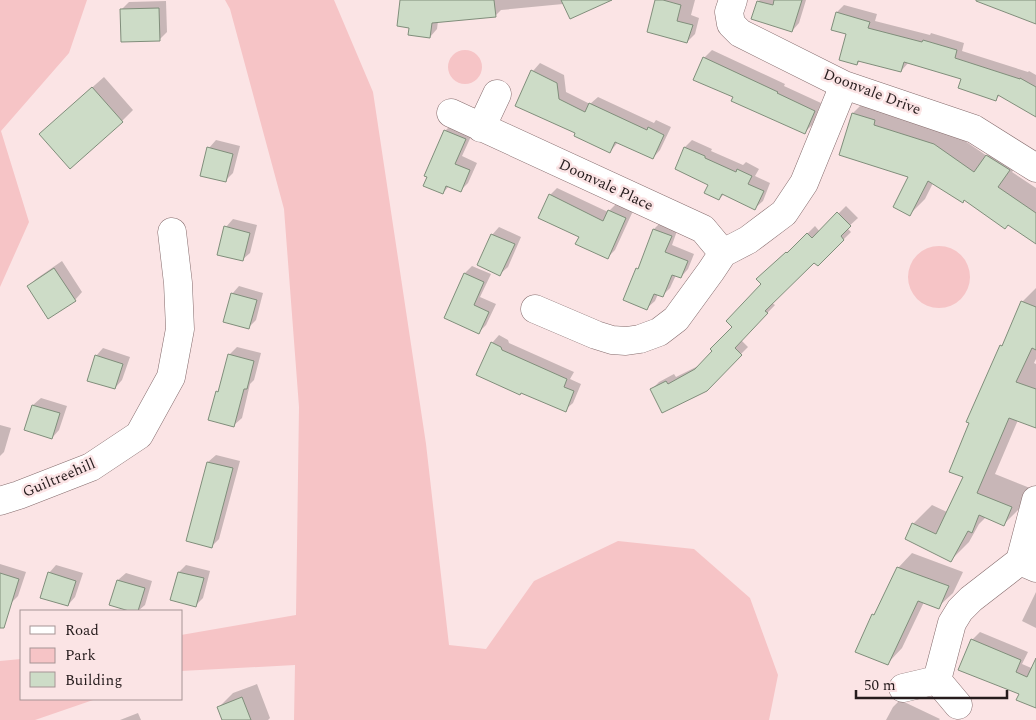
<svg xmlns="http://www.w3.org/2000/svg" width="1036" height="720" font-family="Spectral,serif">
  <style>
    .green { fill: #f6c4c6 }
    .shadow { fill: #0003 }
    .building { fill: #cddcc7; stroke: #808e7b }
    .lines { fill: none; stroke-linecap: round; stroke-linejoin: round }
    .minor-casing { stroke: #856c6d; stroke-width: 29 }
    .minor { stroke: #fff; stroke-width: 28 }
    .labels { text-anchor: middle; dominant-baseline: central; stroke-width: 5; stroke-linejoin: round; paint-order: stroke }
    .street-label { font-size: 15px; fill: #261c1d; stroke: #fbe4e5 }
  </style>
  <rect width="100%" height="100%" fill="#fbe4e5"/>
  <!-- green -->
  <path class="green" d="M0 0H87L69 53 1 131 29 222 0 287Z
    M225 0H334L373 92 426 444 449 645 486 649 534 581 618 541 694 549 750 598 778 675 769 720H294L295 665 181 671V635L296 615 299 407 284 209 230 9Z
    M448 67a17 17 0 1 1 34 0a17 17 0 1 1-34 0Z
    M908 277a31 31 0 1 1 62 0a31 31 0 1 1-62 0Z
    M21 659V699H96L35 720H0V661Z"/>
  <!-- shadow -->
  <path class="shadow" d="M401 0H605L501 10 495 16 438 21 437 29 430 37 411 26Z
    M657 0H695L691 15 699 18 695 34 687 42Z
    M760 0H806L799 23 792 31 758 1Z
    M166 1 167 32 159 40 121 10 129 2Z
    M844 5 877 14 875 21 930 35 931 33 964 43 962 51 1028 72 1029 71 1036 75V115L1000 95 996 99 963 78 909 62 901 71 860 61 857 64 847 34 837 12Z
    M712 50 785 84 784 86 821 103 812 125 804 133 734 97 704 58Z
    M540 63 564 75 566 92 590 104 598 97 654 123 656 120 671 127 660 150 653 158 618 142 610 152 577 133 517 105 533 71Z
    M104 77 133 110 122 121 52 123Z
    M868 98 949 130 987 156 1002 141 1024 155 1012 172 1036 188V239L965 199 962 202 933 183 925 199 910 214V176L840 154 853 113Z
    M453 123 473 132 462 156 477 163 468 183 460 191 449 186 443 193 428 177 426 175 446 130Z
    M216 140 240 146 233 173 225 181 209 148Z
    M692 140 712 149 711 151 743 165 746 162 759 169 755 176 770 183 763 201 755 208 724 194 719 199 710 184 677 169 685 147Z
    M557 188 608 212 617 203 633 211 615 250 607 258 580 236 550 195Z
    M846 206 858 218 847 228 851 232 818 265 814 261 772 303 775 305 741 340 748 347 704 391 652 389 659 382 674 374 676 377 704 363 734 327 762 284 765 272 794 246H795L815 226 820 232Z
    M233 219 257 225 250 253 242 260 226 227Z
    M661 222 678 228 672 245 694 254 688 269 681 277 676 275 670 288 662 296 658 294 655 301 647 308 638 269 640 267 654 229Z
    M499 227 521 237 508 267 500 274 492 235Z
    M62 261 82 292 75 300 29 286 36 279Z
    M472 266 491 274 480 297 496 304 486 325 479 332 445 317 465 273Z
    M239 286 263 293 256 320 249 327 232 294Z
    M1036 288V359L1034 363 1036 364V424L1018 420 995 474 1030 488 1022 506 1004 524 986 517 979 524 969 542 950 561 913 524 932 505 947 512 964 476 1001 346 1004 343 1022 302Z
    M499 335 508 340 509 343 574 372 570 379 581 384 573 403 565 410 492 343Z
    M237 347 261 353 254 380 250 384 242 418 234 425 217 392 221 388 229 355Z
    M103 348 130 357 122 380 115 388 96 356Z
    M41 398 67 406 59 430 52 438 33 405Z
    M0 425 11 428 4 452 0 456Z
    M216 455 240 461 219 539 212 546 188 540 208 462Z
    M912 553 963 572 953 593 938 607 924 602 902 648 888 663 873 615 878 610 898 568Z
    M0 564 26 572 18 596 11 603 0 600Z
    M56 565 83 573 75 597 68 605 49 573Z
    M186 565 210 571 203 598 196 605 172 599 179 572Z
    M126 573 152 581 145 605 138 611H134L111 604 118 580Z
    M1036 592V628L1022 621Z
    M980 632 1028 652 1022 664 1036 670V706L1021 694 972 640Z
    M257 684 270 718 268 720H224L219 707 233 693Z
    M900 700 940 719 939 720H886L893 707Z
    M138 713 141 720H120Z"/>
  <!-- building -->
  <path class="building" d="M400 0H494L496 17 432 23 430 38 408 35 409 28 397 26Z
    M561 0H612L570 19Z
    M655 0H663L681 5 677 21 693 25 687 43 647 32Z
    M774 0H802L792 32 751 19 757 1 773 5Z
    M976 0H1036V24L976 1Z
    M159 8 160 41 121 42 120 9Z
    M836 12 870 22 868 28 922 42 923 40 957 50 955 58 1020 79V78L1036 87V117L998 95 996 101 958 88 961 79 904 62 901 72 858 61 857 65 839 60 846 34 831 30Z
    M703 57 778 92 777 93 815 111 805 134 731 101 733 97 693 80Z
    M531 70 557 83 559 99 585 112 589 103 647 130 648 127 664 135 653 159 615 142 610 153 574 136 575 133 515 106Z
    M92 87 123 122 70 169 39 134Z
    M852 113 875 120 874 125 934 144 974 172 986 155 1010 170 998 187 1036 213V244L1008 225 1005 229 964 200 963 203 928 181 910 216 893 207 908 177 839 155Z
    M444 130 466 139 455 164 470 170 461 192 446 186 443 194 423 186 427 177 424 176Z
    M207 147 233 154 226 182 200 176Z
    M684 147 705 156V158L736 172 737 169 752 176 748 184 764 191 755 210 722 194 719 200 704 193 708 185 675 169Z
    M549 194 603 221 608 210 626 218 608 259 575 244 579 237 538 218Z
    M837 212 851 226 841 236 844 240 818 266 814 263 765 311 768 313 735 348 742 355 707 391 662 413 650 389 666 381 668 384 695 369 712 351 710 349 732 327 726 321 761 284 756 279 786 252 787 253 807 233 812 238Z
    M224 226 250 233 243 261 217 255Z
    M653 229 672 236 665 252 688 261 681 278 672 275 663 297 654 294 647 310 623 300 636 268 638 269Z
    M491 234 515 244 500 276 477 265Z
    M54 268 76 301 48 319 27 286Z
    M464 273 484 282 474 305 489 312 479 334 444 318Z
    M231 293 257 300 249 329 223 322Z
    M1021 301 1036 307V350L1032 348 1016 382 1036 389V428L1009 418 977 493 1012 507 1004 526 979 515 972 533 968 531 951 562 905 539 912 523 936 534 963 477 949 472 969 423 966 422 1000 345 1002 346Z
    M491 342 501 347 502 350 567 379 564 387 574 391 566 412 521 393 520 395 476 375Z
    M228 354 254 361 247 389H244L234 427 208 420 216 391 218 392Z
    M95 355 123 364 115 389 87 381Z
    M32 405 60 413 52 439 24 430Z
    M207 462 233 468 212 548 186 541Z
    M897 567 949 586 939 609 918 601 888 665 855 652 872 614 874 615Z
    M48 572 76 581 68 606 40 598Z
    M178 572 204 578 196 607 170 600Z
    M0 573 19 579 4 628H0Z
    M117 580 145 588 138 611H129L109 605Z
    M971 639 1021 660 1016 672 1027 677 1036 658V708L1016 700 1019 694 958 670Z
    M242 697 251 720H222L217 707Z"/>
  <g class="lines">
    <defs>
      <path id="minor" d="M733 0 729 12 731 24 740 33 844 85 974 129 1036 168
        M451 113 703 229 723 253
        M481 128 497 94
        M535 309 596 335 612 340 626 341 640 339 659 332 676 319 711 271 723 253 748 240 784 213 804 183 844 85
        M1036 500 1020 561 1036 568
        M0 501 19 495 91 467 139 435 171 377 180 329 178 283 172 232
        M903 688 937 680
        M958 705 937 680 952 623 960 610 971 599 1020 561"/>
    </defs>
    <!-- minor casing -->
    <use href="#minor" class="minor-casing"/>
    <!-- minor -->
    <use href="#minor" class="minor"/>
  </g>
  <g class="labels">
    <!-- street labels -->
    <g class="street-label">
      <text transform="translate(872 92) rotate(21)">Doonvale Drive</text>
      <text transform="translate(606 185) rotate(25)">Doonvale Place</text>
      <text transform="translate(59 478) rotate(-23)">Guiltreehill</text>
    </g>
  </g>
  <!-- legend -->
  <rect x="20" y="610" width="162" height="90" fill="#fbe4e5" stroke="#a69495"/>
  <rect x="30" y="626" width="25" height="8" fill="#ffffff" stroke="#a69495"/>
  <text x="65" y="635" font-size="15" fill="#261c1d">Road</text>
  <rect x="30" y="648" width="25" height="15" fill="#f6c4c6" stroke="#a69495"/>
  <text x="65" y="660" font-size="15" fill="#261c1d">Park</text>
  <rect x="30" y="672" width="25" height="15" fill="#cddcc7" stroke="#a69495"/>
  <text x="65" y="685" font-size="15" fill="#261c1d">Building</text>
  <!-- scale -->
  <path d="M856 690v8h151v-8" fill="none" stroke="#261c1d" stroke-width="2.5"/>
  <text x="864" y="690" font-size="15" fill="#261c1d" stroke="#fbe4e5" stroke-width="4" paint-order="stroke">50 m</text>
</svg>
